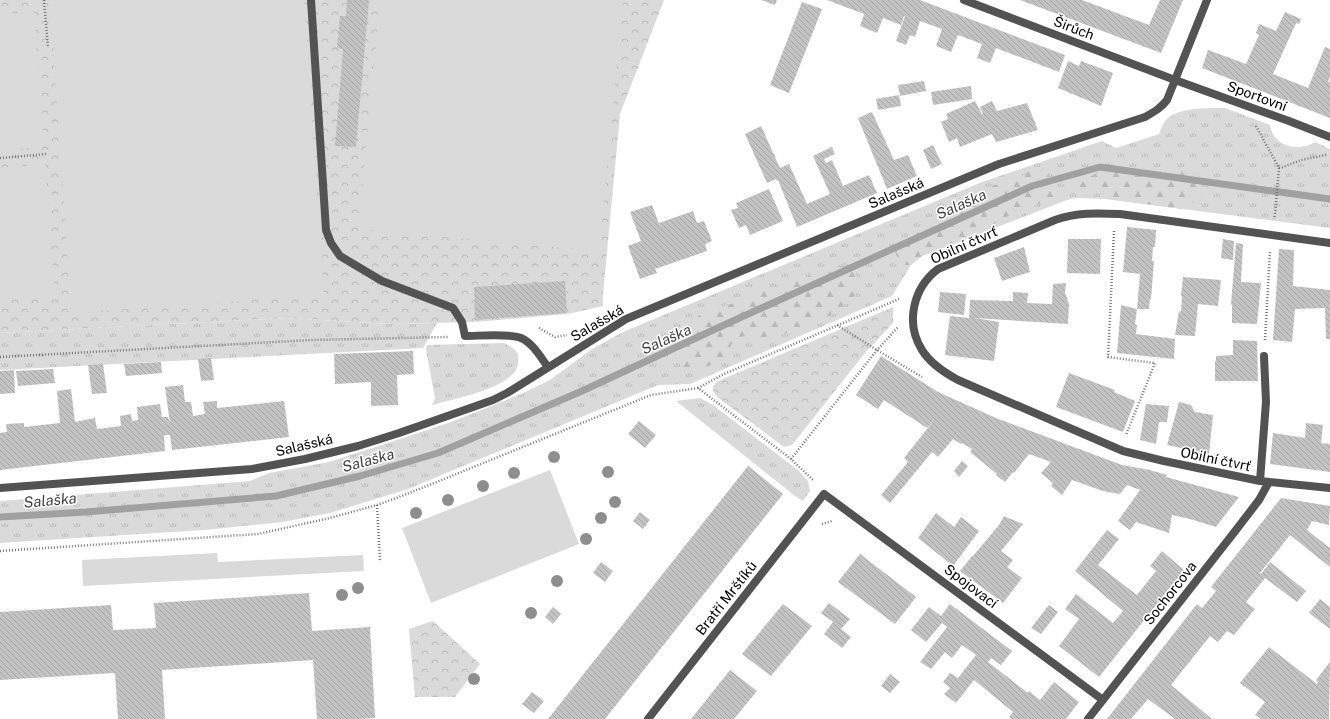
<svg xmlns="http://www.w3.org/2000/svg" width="1330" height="719" font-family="'Public Sans',sans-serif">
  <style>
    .grass { fill: url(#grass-tufts) }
    .forest { fill: url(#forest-firs) }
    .park { fill: url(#park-crowns) }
    .pitch { fill: #dadada }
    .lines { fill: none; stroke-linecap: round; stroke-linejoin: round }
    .stream { stroke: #a1a1a1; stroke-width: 7 }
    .building { fill: url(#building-back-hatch) }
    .path { stroke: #757575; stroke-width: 2.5; stroke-dasharray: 1 2; stroke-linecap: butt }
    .service { stroke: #535353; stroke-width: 8 }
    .minor { stroke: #535353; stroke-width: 8 }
    .tree { fill: #8e8e8e }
    .labels { text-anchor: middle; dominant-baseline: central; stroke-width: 3; stroke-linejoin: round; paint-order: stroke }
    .street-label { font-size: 14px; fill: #000; stroke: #fff }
    .water-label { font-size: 15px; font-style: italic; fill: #424242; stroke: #fff }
  </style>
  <defs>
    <pattern id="grass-tufts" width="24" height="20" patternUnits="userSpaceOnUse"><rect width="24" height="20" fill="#dadada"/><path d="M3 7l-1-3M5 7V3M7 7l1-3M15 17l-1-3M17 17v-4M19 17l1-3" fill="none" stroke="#b9b9b9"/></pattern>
    <pattern id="forest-firs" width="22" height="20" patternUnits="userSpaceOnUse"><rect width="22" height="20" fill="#dadada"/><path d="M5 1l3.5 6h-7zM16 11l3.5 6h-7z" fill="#b9b9b9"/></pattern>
    <pattern id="park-crowns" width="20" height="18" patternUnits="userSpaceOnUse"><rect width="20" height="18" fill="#dadada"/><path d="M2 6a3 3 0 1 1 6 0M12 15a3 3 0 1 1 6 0" fill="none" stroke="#b9b9b9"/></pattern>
    <pattern id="building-back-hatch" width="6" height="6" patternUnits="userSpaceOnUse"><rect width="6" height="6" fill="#c3c3c3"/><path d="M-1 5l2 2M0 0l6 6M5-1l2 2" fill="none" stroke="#a6a6a6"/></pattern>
  </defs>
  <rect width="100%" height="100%" fill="#fff"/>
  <!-- grass -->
  <path class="grass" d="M1225 108 1270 125C1273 146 1298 153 1315 142L1330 149V228L1105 199 1075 198 1067 200 922 256 911 265 892 296 690 384 658 385 408 489 330 513 283 522 204 530 0 543V501L250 481 269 473 329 462 391 442 451 422 521 394 550 380 592 349 623 332 982 182 1102 141 1116 148 1159 134C1161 130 1163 123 1166 120 1177 107 1209 108 1225 108Z
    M287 318 392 324 437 323 423 348 0 370V333Z
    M504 343C515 349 520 351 518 364 515 388 452 399 432 405L435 398 426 350 427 345Z
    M700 398 713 405 799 471 808 481 810 491 803 501 795 496 676 401Z"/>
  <!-- forest -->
  <path class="forest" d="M1161 167 1176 168 1198 175 1202 188 1201 197 1182 209 1123 201 1094 188 1090 191 1083 193 1076 190 1074 186 1075 180 1089 177 1096 174Z
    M1036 170C1051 174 1054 180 1056 195L1051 200 1018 211 962 241 922 256 911 265H903C897 257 892 251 896 242L946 220 956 213 974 191 1020 178 1029 171Z
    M836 265 851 268 859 280 853 298 829 316 805 328 775 336 756 338 748 336 738 337 732 343 727 355 722 362 687 372 679 363 681 332 701 314 731 304 752 294 802 279Z"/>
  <!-- park -->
  <path class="park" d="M0 0H664L620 114 603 295V306L568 314 474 322 392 324 287 318 0 333Z
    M893 307V323L865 353 792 445 784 447 717 397 713 391V386L718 381Z
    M433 621 480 664 455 697H415L409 629Z"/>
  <!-- pitch -->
  <path class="pitch" d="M50 0H304L324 295 71 313Z
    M380 0H623L599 251 358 229Z
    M34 12 44 147 0 151V14Z
    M45 164 55 297 0 301V168Z
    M550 470 579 544 431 603 402 528Z
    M217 553 218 562 363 555 364 571 83 586 82 560Z"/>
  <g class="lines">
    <!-- stream -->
    <path class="stream" d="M0 517 86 512 276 496 360 476 438 453 582 391 724 325 1032 186 1100 167 1330 199"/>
  </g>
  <!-- building -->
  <path class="building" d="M347 0H369L356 147 335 146 343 49 337 48 340 16H346Z
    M761 0H777L775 5Z
    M827 0H920L1065 55 1059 72 996 48 990 63 977 58 982 44 958 35 951 52 936 46 942 29 920 21 915 37 910 35 906 45 896 41 905 16H904L901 25 883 18 877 33 860 26 864 14Z
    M1020 0H1082L1149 25 1160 0H1183L1161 53Z
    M802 2 822 9 789 93 770 85Z
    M1285 12 1301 19 1299 24 1296 23 1273 74 1308 88 1325 47 1330 49V77L1328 82H1330V118L1202 68 1208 50 1246 64 1259 35 1256 33 1259 24 1276 31Z
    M1068 61 1079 66 1081 61 1113 73 1101 106 1058 88Z
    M924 81 926 91 900 96 898 85Z
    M971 86 972 99 933 105 931 92Z
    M899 95 901 106 878 110 876 99Z
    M975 101 982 114H983L980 107 992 101 997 111 1027 103 1038 130 996 142 992 134 960 147 957 138 949 142 941 122 948 119 946 114Z
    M872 112 894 160 908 155 917 176 887 189 858 118Z
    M761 126 780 168 789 164 807 204 830 194 813 156 832 147 835 154 824 159 826 163 832 160 843 186 869 175 877 193 797 227 778 180 777 181 776 179 767 183 745 134Z
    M933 145 942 164 931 169 923 150Z
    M769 189 783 221 750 235 746 225 739 228 731 210 738 208 736 203Z
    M652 205 661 229 659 223 693 211 697 223 704 221 712 241 705 244 707 251 655 269 657 273 640 279 628 246 641 241 630 212Z
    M1127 227 1156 230 1155 247H1153L1152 261H1154L1151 299 1150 298 1149 309H1137L1135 324 1137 325 1136 334 1175 339 1174 359 1117 353 1121 305 1137 309 1140 274 1123 272Z
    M1068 239H1101L1100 274 1067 273Z
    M1223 239 1234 241 1233 260 1221 258Z
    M1236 243 1243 244 1241 282 1261 283 1257 324 1232 323V305L1231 304Z
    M1024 247 1030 272 1002 281 994 258Z
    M1279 249 1294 250 1293 286 1330 290V339H1326L1325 308 1295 309 1292 342 1273 340Z
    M1183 277 1221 280 1218 306 1198 304 1195 336 1175 335 1179 311 1181 312 1182 296H1181Z
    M565 281 567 313 475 320 474 287Z
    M1066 283 1065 293 1069 304 1068 324 975 318 999 322 994 361 945 355 950 316 969 318 970 300 1013 301V292L1028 293 1027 303 1052 304 1053 284Z
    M940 292 966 294 964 315 938 312Z
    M1233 340 1257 341 1258 381H1215V361H1216V356L1233 355Z
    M413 351 414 374 397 375 398 405 371 406V382L335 384 334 354Z
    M881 356 938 392 996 418 1122 465 1150 470 1167 475 1166 477 1239 497 1216 527 1190 519 1172 515 1169 533 1136 522 1130 530 1118 521 1140 490 1127 485 1120 494 1103 491 1072 480 1062 495 1051 486 1053 483 1041 473 1051 462 1029 454 1014 473 1013 472 1005 482 996 475 997 474 970 452 972 449 962 443 961 444 953 439 938 457 932 452 890 503 881 495 908 462 904 458 935 419 927 428 884 400 878 409 856 395Z
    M211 358 214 380 201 381 198 359Z
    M161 362 162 373 126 376 124 364Z
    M103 364 107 393 92 394 88 365Z
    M53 369 55 383 18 386 16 371Z
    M14 370 15 393 0 394V371Z
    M1069 373 1115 390 1114 392 1135 401 1123 432 1056 407Z
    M183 385 185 402H191L193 416 205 414 203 402 217 401V408L284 401 289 437 172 450 170 435H164L165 451 0 470V433L7 432 6 424 24 423V427L60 423 57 391 71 389 75 422 95 418 97 429 121 426 120 416 131 414 132 421 138 420 137 407 160 404 162 417H168L170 424 165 387Z
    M1179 402 1191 405 1195 412 1213 415 1209 454 1167 445Z
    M1146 404 1169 406 1167 422H1159L1156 444 1140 440Z
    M639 421 656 435 645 448 628 434Z
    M1306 423 1323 425 1321 443 1330 444V472L1270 464 1273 433 1305 438Z
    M962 461 968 466 959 477 954 471Z
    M748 466 783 494 605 719H548Z
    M1281 498 1330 506 1329 525 1312 521 1307 530 1330 548V567L1290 535 1260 573 1261 574 1270 562 1306 591 1297 602 1265 578 1246 602 1255 609 1234 635 1227 631 1218 642 1210 636 1171 685 1212 719H1175L1148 699 1131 719H1107L1197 604 1202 608 1216 591 1211 587Z
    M640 512 650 520 643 529 633 521Z
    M936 513 954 527 961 517 979 531 953 566 918 538Z
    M1004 516 1023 524 1001 551 1013 560 1007 567 1022 578 1003 603 960 571 972 556H973L999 525Z
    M1107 530 1119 539 1098 565 1137 595 1156 571 1150 566 1162 551 1184 570 1099 677 1059 646 1079 619 1065 609 1076 594 1113 623 1123 611 1075 571Z
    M860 554 916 597 895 624 838 582Z
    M601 562 613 571 605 582 593 573Z
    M309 593 312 631 370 627 375 718 360 719H317L313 660 162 670 165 719H118L115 673 0 680V612L111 605 113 630 156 628 154 603Z
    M1320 599 1330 607V629L1309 613Z
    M829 603 850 619 841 629 851 637 842 648 824 634 833 622 821 613Z
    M783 604 812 626 771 676 742 654Z
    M950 604 1012 651 1001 665 991 658 988 662 1028 693 1029 691 1040 700 1054 682 1079 702 1066 719H1012L1009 717 1013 712 974 680 956 703 944 694 950 688 943 682 950 673 958 678 976 655 962 645 952 658 945 652 931 669 920 662 947 627 942 623 926 642 911 630 929 607 941 616Z
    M1049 605 1058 612 1041 634 1031 628Z
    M553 607 561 614 553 624 545 617Z
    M1269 647 1317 684 1318 682 1316 680 1330 662 1329 719H1261L1255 715 1265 702 1240 683Z
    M730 670 757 691 734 719H691Z
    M890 674 900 682 890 693 881 686Z
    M532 692 544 701 534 713 522 704Z"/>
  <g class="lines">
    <!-- path -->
    <path class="path" d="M44 0 48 48
      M1256 126 1279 168 1275 214 1274 219
      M0 158 46 154
      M1279 168C1288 166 1296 161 1306 159 1313 157 1320 157 1328 154
      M1114 231 1108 357 1155 363 1126 435
      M837 325 877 350 922 377
      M539 328 555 337 567 335
      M1265 340 1270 251
      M0 357 311 340 448 337
      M698 388 724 374 899 299
      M791 459 877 350 898 327
      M377 505 380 562
      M822 524 832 521
      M0 551 258 534 330 518 377 505 407 494 651 395 698 388 791 459 814 481"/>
    <!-- service -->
    <path class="service" d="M311 0 326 230 331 243 340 256 382 281 453 308 462 322 465 336C479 336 509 333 521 338 533 343 541 358 548 367"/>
    <!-- minor -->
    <path class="minor" d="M964 0 1175 80 1289 121 1330 137
      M1330 243 1120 214C1097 213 1077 212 1055 220L938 269C913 288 905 323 922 350 930 363 945 373 958 380L1123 451 1164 461 1260 481 1330 488
      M1260 481 1266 402 1264 356
      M0 488 252 469 305 459 358 446 399 433 493 400 507 393 626 319 999 164 1145 117C1154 112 1161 108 1167 100L1207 0
      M648 719 824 494 1103 700
      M1088 719 1236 530 1259 500 1269 482"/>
  </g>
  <!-- trees -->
  <g class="tree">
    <circle cx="554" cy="457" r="6"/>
    <circle cx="608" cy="472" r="6"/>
    <circle cx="514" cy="473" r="6"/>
    <circle cx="483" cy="486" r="6"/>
    <circle cx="448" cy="500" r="6"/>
    <circle cx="615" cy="502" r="6"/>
    <circle cx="416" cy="513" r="6"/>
    <circle cx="601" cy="518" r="6"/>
    <circle cx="586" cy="539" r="6"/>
    <circle cx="557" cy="581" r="6"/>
    <circle cx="358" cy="588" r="6"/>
    <circle cx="342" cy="595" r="6"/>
    <circle cx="531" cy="613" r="6"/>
    <circle cx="474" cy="679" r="6"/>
  </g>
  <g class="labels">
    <!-- street labels -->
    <g class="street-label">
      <text transform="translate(1074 28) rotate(21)">Širůch</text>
      <text transform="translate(1257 96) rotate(20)">Sportovní</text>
      <text transform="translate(896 193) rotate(-23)">Salašská</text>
      <text transform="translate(964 245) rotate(-24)">Obilní čtvrť</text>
      <text transform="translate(597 323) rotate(-30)">Salašská</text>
      <text transform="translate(304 445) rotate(-13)">Salašská</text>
      <text transform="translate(1216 459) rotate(12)">Obilní čtvrť</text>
      <text transform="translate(971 586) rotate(37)">Spojovací</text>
      <text transform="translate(1170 593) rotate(-52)">Sochorcova</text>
      <text transform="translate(726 598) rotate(-52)">Bratří Mrštíků</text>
    </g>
    <!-- water labels -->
    <g class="water-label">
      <text transform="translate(961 204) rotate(-24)">Salaška</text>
      <text transform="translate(666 339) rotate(-24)">Salaška</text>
      <text transform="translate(368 460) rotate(-15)">Salaška</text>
      <text transform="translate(50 500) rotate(-5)">Salaška</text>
    </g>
  </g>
</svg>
